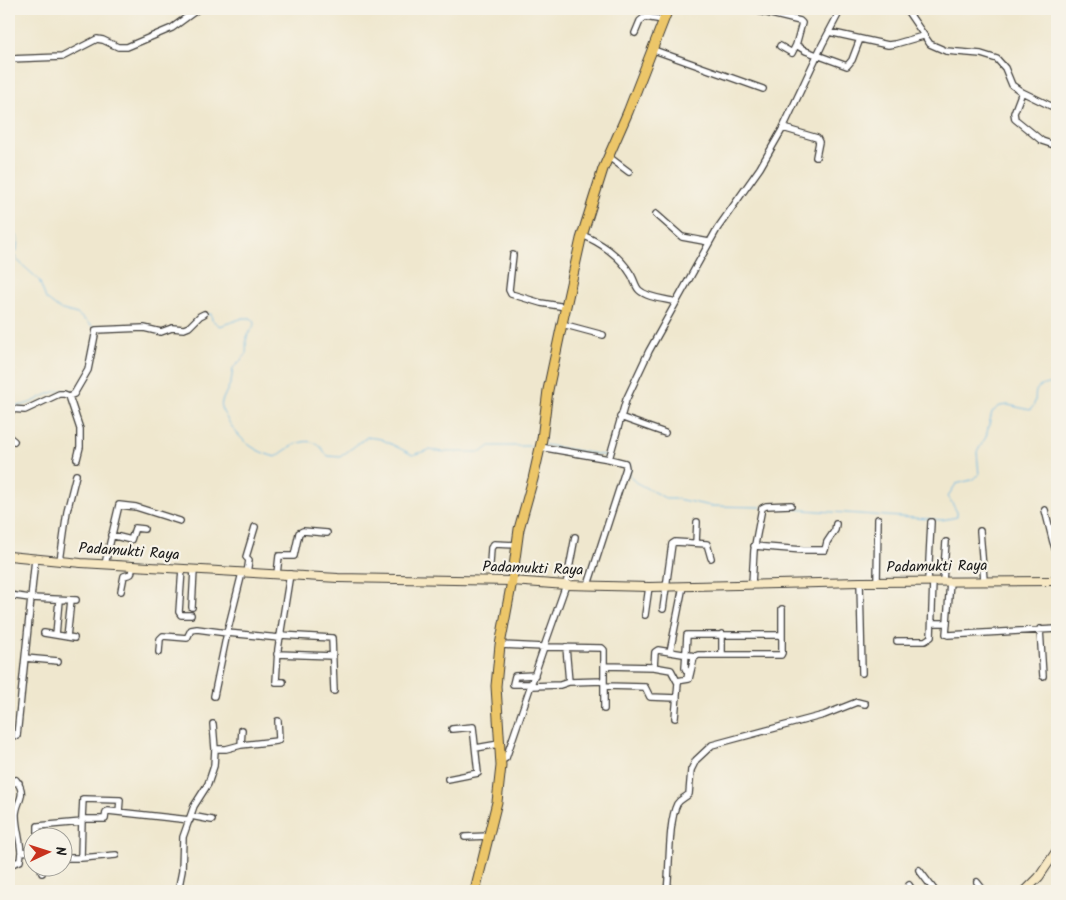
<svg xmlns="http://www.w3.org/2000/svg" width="1066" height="900" font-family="Kalam,sans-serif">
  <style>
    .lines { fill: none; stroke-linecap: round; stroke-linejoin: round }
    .stream { stroke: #6db7e5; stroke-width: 1 }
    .street-casing { stroke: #3c3a37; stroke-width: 8 }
    .secondary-casing { stroke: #3c3a37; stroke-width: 10 }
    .primary-casing { stroke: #3c3a37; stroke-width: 11 }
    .street { stroke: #fff; stroke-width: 5.5 }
    .secondary { stroke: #f7e8c3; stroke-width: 8 }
    .primary { stroke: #ecc669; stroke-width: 9 }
    .labels { text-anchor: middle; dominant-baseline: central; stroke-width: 4.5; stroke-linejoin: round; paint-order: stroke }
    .street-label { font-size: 15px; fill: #1c1c1c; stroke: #f7f3e8 }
  </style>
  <rect width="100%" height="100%" fill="#f7f3e8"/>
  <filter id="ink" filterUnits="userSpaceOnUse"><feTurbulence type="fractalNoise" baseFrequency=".02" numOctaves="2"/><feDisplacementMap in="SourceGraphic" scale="10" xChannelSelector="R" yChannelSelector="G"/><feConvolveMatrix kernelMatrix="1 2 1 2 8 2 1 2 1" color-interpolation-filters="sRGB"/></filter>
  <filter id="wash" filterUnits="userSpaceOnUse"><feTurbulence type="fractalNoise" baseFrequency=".0096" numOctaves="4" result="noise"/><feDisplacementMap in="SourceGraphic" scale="20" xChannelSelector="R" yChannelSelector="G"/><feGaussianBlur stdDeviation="1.12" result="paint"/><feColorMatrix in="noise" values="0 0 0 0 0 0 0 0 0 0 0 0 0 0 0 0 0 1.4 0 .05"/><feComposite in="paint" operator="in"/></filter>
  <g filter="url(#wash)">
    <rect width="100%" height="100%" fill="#efe7ce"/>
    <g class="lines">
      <!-- stream -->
      <path class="stream" d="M80 45 96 37
        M9 235 16 236 18 239 16 259 39 280 46 299 59 309 77 314 95 328
        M207 314H211L212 320 220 326 243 318H251C258 326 250 329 247 337 245 342 247 349 246 355L233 368 231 382 222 401 221 408C234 433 247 450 276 457 287 449 303 436 317 444 321 446 324 452 328 456L340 457 367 437 381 439 413 455 429 450 444 452H482L490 446H536
        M9 405C30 409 39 395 58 391 64 389 68 393 73 390
        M545 445 608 456
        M628 463 630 464 629 474 635 482 667 499H677L711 506 761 507
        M777 508 942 520 957 517V512L948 496 956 484 971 480 979 475 977 452 986 437 992 412 1000 406 1008 405 1030 410C1043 398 1023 385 1057 383"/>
    </g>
  </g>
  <g filter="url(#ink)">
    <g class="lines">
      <defs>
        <path id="street" d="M750 9 800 21 802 23 796 45
          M906 9 930 44 946 51 981 54 997 59 1005 68 1012 85 1022 92 1014 113 1015 119 1042 141 1057 146
          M829 32 888 45 895 44 923 36
          M635 33 640 21 645 17 663 20
          M780 46 792 53 796 45 806 51 847 66 852 60 860 39
          M651 49 763 89
          M9 59 62 57 97 39 103 40 118 47H127L172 28 198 9
          M1022 92 1057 109
          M783 128 817 138 819 142 816 157
          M609 157 629 172
          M656 214 682 237 709 242
          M582 235C600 242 620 256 630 273 634 278 635 286 639 290 647 298 666 299 676 302
          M513 255 509 290 511 294 541 303 566 307
          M562 324 603 335
          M69 396 74 394 88 370 96 330 144 328 161 332 172 328 184 329 189 327 200 316 204 314
          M9 409 25 410 59 394H64L69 396 80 429V447L77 459
          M620 417 665 433
          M9 437 14 441
          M540 447 609 459
          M1045 510 1053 542 1057 554
          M980 531 984 580
          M111 535 131 540 135 528 144 529
          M575 537 566 585 544 647 602 648 604 650V666L654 667 655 652 658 650 695 656
          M696 543 697 522
          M754 546 803 550H825L827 542 835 530 836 524
          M60 561 67 511 76 475
          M105 564 119 505 136 507 180 521
          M490 564 491 548 494 544 517 545
          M182 569 179 612 181 615H191
          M242 573 227 633 280 638
          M247 573 249 560 246 557 255 527
          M277 574 279 556H294L299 533 303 531 327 533
          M928 581 931 522
          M943 581 946 542
          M860 582 862 673
          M877 582 878 519
          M752 584 754 550 762 508 766 506 791 505
          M588 585 626 468 625 463 609 459 626 400 649 351 717 229 760 168 783 128 822 45 841 9
          M121 591 124 576 131 574 133 566
          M9 595 30 598 76 600
          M192 607 194 570
          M663 609 672 544 675 542 707 544 711 558
          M645 615 649 587
          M932 623H947L950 581
          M947 623 946 634 948 635 1057 629
          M1040 629 1043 676
          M44 633 74 638
          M722 634V655
          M56 635 59 600
          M280 635 332 638 334 691
          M67 637 71 600
          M897 641H925L931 637 933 581
          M500 645 544 647 506 758 501 761
          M9 646 10 647
          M566 647 569 682 604 681
          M159 652 160 639 163 636 187 638 191 630 197 629 227 633 214 696
          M670 652 683 586
          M277 654 333 656
          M25 658 58 661
          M654 667 671 670 678 683 675 718
          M687 679 688 673 685 668 687 635H782
          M677 681 689 679 694 658 698 655H781L782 653V609
          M283 682H276L278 649 290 574
          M532 684H513L515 676 535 675
          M532 686 560 685 569 682
          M604 686 645 687 650 697 677 698
          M604 709V666
          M17 736 35 559
          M241 745 277 741 279 739 278 721
          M476 748 499 744
          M215 749H226L241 745 242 730
          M448 779 478 773 473 727 452 729
          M16 780C28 796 16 801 16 815 16 827 20 839 21 852L32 851
          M9 782 19 783
          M191 816 212 820
          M82 819 83 799 120 800 119 812
          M1056 821 1057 822
          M465 837 488 836
          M38 838V826L82 822
          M116 855 81 858 82 819H105L106 812 108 811 190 820
          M62 858H81
          M9 865 20 861 21 852
          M41 868 42 873
          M919 870 935 891
          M977 882 984 891
          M909 885 913 891
          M178 891 182 871 183 837 194 806 208 784 214 766 215 749 213 724
          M667 891C670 869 668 822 677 804 680 799 685 798 689 794L691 770 696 760 712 745 824 715 857 702 865 704"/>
        <path id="secondary" d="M9 556 81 563 338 578 512 581 566 585 649 587 860 582 1057 581
          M1025 891 1039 877 1057 850"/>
        <path id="primary" d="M475 891 497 802 501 766 496 686 500 645 512 581 519 529 533 479 542 439 548 390 562 324 581 239 603 169 628 112 668 9"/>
      </defs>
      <!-- street casing -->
      <use href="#street" class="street-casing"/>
      <!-- secondary casing -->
      <use href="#secondary" class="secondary-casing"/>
      <!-- primary casing -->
      <use href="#primary" class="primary-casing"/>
      <!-- street -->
      <use href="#street" class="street"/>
      <!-- secondary -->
      <use href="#secondary" class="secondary"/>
      <!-- primary -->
      <use href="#primary" class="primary"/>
    </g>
  </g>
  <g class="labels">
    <!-- street labels -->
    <g class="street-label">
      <text transform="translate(129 552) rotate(4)">Padamukti Raya</text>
      <text transform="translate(937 567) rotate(-1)">Padamukti Raya</text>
      <text transform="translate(533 569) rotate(2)">Padamukti Raya</text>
    </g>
  </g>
  <!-- margin -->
  <rect width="1066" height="900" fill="none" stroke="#f7f3e8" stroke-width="30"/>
  <!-- north arrow -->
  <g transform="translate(48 852) rotate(86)"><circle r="24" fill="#f7f3e8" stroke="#9f9d96"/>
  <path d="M0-4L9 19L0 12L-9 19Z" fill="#c8321e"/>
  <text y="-8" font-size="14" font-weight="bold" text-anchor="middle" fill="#1c1c1c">N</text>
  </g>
</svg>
